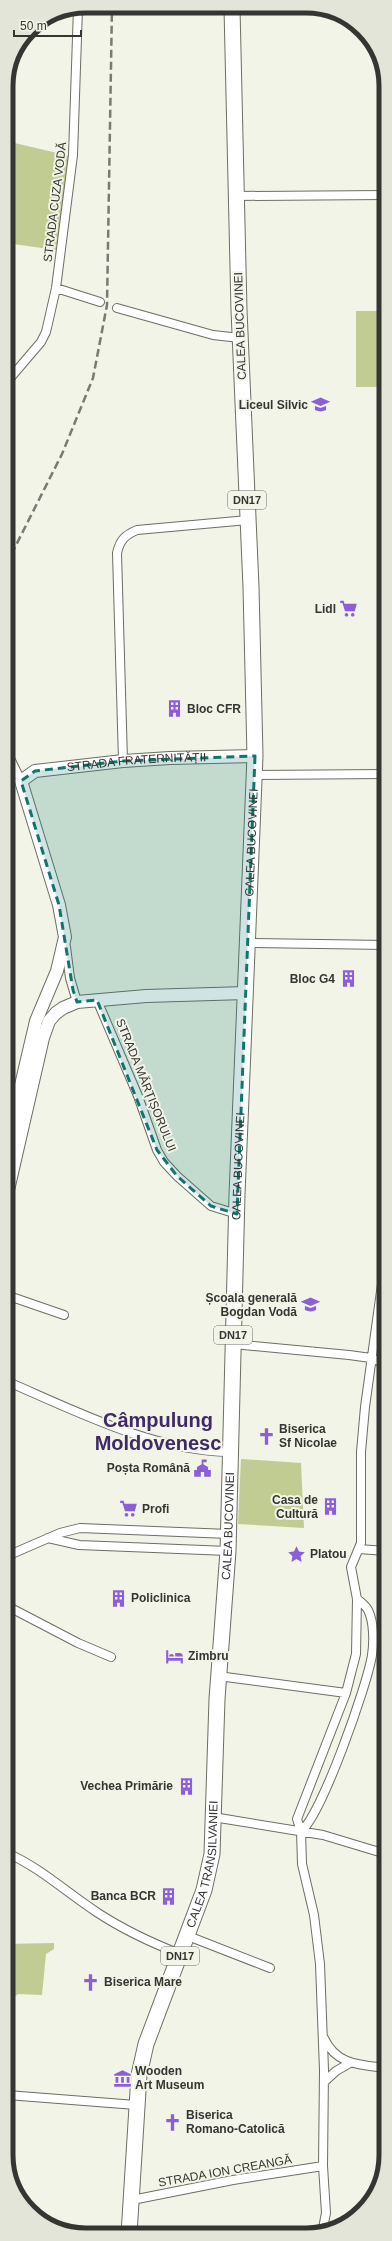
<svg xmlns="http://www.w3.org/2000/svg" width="392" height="2241" font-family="Helvetica,sans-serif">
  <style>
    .green { fill: #c0cc92 }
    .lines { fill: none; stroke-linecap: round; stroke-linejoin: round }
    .street-casing { stroke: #6c6f63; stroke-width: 10 }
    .secondary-casing { stroke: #6c6f63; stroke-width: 14 }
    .highway-casing { stroke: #6c6f63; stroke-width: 17 }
    .street { stroke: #fff; stroke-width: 8 }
    .secondary { stroke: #fff; stroke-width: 12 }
    .highway { stroke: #fff; stroke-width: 15 }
    .rail { stroke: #797b73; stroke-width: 2.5; stroke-dasharray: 8 4; stroke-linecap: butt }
    .marked { fill: #0f766e; fill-opacity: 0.2; stroke: #0f766e; stroke-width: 3; stroke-dasharray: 8 5; stroke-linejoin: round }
    .labels { text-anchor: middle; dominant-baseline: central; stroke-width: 4; stroke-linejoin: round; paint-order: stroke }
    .shield { fill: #f1f4e7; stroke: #6d6f68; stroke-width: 1 }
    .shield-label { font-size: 11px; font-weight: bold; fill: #353631 }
    .street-label { font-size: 12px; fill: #353631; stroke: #f1f4e7 }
    .poi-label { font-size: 12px; font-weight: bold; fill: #353631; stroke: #f1f4e7; text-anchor: start }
    .town-label { font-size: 20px; font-weight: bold; fill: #3f2a65; stroke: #f1f4e7 }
    .rim { fill: none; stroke: #353631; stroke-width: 5 }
  </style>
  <rect width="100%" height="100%" fill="#f1f4e7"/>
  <!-- green -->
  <path class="green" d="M6 141 70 156 56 250 6 243Z
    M356 311H385V387H356Z
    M241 1459 301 1463 304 1528 238 1524Z
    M54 1943V1949L46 1954 42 1995 18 1994 7 2003V1944Z"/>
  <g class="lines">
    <defs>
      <path id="street" d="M236 196 385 195
        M56 288 100 302
        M117 308 213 335 240 338
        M6 383 41 342 46 332 56 288 73 155 78 8
        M6 584V596
        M6 750 21 781
        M123 761 117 553C120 540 125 535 137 530L248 520
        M254 775 386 774
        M248 943 386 945
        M66 947 70 978 77 1002
        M97 1000 138 1096 157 1150 164 1162 177 1176 211 1206 237 1214
        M6 1295 64 1315
        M233 1344 349 1355 371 1358 386 1364
        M6 1381C76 1411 153 1451 230 1452
        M48 1538 79 1545 228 1551
        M359 1549 386 1551
        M7 1556 60 1533 80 1528 229 1534
        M7 1606 78 1643 111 1657
        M218 1676 346 1693
        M213 1817 323 1835 386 1854
        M301 1831C321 1817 368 1683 372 1655 374 1642 374 1622 368 1610 366 1606 361 1602 357 1599
        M7 1853C41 1868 67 1893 98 1913 124 1930 152 1943 180 1954
        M188 1936 270 1968
        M324 2038C336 2065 360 2065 386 2068
        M324 2082 336 2071 350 2063
        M7 2095 136 2105
        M132 2200 233 2180 323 2166
        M322 2233 326 2213 323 2166 324 2070 320 1964 314 1915 302 1864 301 1831 297 1819 346 1693 356 1654 357 1599 351 1567 361 1543V1452L365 1407 386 1255"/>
      <g id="secondary">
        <path id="s1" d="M6 1149 36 1021 57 971 65 937 59 905 21 781 35 771 123 761 170 758 255 756"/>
        <path d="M6 1199 43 1038 49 1021 56 1013 63 1008 77 1002 146 996 246 993"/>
      </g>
      <g id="highway">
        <path id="s2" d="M129 2234 139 2075 146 2044 204 1890 212 1854 217 1699 228 1551 237 1195 255 756 251 587 239 310 232 8"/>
      </g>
    </defs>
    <!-- street casing -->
    <use href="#street" class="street-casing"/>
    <!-- secondary casing -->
    <use href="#secondary" class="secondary-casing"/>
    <!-- highway casing -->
    <use href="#highway" class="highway-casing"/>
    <!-- street -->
    <use href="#street" class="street"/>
    <!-- secondary -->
    <use href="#secondary" class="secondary"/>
    <!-- highway -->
    <use href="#highway" class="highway"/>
    <!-- rail -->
    <path class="rail" d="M6 565 62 454 93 378 107 305 112 6"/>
  </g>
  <!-- marked area -->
  <path class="marked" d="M255 756 237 1214 211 1206 177 1176 157 1150 97 1000 77 1002 73 990 59 905 21 781 35 771 123 761Z"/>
  <!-- icons -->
  <defs>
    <symbol id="university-bare" viewBox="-9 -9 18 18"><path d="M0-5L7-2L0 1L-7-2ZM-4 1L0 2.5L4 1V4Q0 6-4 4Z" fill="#8c5fd9" stroke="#f1f4e7" stroke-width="2.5" paint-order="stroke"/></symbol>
    <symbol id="supermarket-bare" viewBox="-9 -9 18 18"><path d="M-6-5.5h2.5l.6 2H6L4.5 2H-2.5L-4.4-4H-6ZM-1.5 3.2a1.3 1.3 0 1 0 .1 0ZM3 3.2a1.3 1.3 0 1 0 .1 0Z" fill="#8c5fd9" stroke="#f1f4e7" stroke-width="2.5" paint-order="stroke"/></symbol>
    <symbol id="building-bare" viewBox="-9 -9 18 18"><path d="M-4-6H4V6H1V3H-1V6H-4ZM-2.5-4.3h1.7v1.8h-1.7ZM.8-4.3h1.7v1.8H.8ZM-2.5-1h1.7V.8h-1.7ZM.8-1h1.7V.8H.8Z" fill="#8c5fd9" stroke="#f1f4e7" stroke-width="2.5" paint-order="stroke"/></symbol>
    <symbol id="school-bare" viewBox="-9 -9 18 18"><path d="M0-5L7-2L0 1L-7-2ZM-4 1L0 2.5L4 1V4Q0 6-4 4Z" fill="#8c5fd9" stroke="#f1f4e7" stroke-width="2.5" paint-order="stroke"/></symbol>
    <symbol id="church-bare" viewBox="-9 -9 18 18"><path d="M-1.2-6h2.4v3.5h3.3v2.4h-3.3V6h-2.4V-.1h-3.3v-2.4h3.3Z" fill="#8c5fd9" stroke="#f1f4e7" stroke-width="2.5" paint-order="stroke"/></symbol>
    <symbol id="civic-bare" viewBox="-9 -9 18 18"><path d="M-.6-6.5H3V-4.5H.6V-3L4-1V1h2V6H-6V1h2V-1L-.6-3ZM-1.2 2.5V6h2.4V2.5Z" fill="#8c5fd9" stroke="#f1f4e7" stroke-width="2.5" paint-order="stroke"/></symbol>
    <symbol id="sight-bare" viewBox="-9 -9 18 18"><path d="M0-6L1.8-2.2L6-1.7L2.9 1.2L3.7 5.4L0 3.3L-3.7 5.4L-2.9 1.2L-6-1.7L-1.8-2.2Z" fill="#8c5fd9" stroke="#f1f4e7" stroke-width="2.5" paint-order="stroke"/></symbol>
    <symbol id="hotel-bare" viewBox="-9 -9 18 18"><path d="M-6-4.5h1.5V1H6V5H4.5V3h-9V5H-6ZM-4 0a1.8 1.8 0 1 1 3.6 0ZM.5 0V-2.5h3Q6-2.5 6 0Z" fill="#8c5fd9" stroke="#f1f4e7" stroke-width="2.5" paint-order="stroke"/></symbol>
    <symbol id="museum-bare" viewBox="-9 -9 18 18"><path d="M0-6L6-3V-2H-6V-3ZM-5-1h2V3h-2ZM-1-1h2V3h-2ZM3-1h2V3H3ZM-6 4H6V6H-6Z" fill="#8c5fd9" stroke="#f1f4e7" stroke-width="2.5" paint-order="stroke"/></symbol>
  </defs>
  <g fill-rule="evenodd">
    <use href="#university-bare" x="308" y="392" width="25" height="25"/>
    <use href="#supermarket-bare" x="336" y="596" width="25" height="25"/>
    <use href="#building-bare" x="162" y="696" width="25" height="25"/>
    <use href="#building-bare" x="336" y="966" width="25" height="25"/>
    <use href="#school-bare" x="298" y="1292" width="25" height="25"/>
    <use href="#church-bare" x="254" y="1424" width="25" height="25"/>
    <use href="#civic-bare" x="190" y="1456" width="25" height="25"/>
    <use href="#building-bare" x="318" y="1494" width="25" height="25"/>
    <use href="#supermarket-bare" x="116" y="1496" width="25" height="25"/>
    <use href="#sight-bare" x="284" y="1542" width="25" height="25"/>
    <use href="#building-bare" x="106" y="1586" width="25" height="25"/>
    <use href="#hotel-bare" x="162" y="1644" width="25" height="25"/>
    <use href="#building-bare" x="174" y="1774" width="25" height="25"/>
    <use href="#building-bare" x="156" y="1884" width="25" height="25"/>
    <use href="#church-bare" x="78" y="1970" width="25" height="25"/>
    <use href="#museum-bare" x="110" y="2066" width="25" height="25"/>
    <use href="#church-bare" x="160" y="2110" width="25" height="25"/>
  </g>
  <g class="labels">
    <!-- shield labels -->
    <g class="shield">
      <rect x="228" y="491" width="38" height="18" rx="3"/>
      <rect x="214" y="1326" width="38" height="18" rx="3"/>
      <rect x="161" y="1947" width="38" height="18" rx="3"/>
    </g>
    <g class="shield-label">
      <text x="247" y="500">DN17</text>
      <text x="233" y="1335">DN17</text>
      <text x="180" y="1956">DN17</text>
    </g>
    <!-- street labels -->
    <g class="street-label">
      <text transform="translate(55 202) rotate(-83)">STRADA CUZA VODĂ</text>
      <text transform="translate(240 326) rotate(-92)">CALEA BUCOVINEI</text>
      <text stroke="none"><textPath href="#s1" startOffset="502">STRADA FRATERNITĂȚII</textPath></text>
      <text stroke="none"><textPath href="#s2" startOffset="1405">CALEA BUCOVINEI</textPath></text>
      <text transform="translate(146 1085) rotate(68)">STRADA MĂRȚIȘORULUI</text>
      <text stroke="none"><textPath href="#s2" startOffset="1081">CALEA BUCOVINEI</textPath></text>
      <text stroke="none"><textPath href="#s2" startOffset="721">CALEA BUCOVINEI</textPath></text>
      <text stroke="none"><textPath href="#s2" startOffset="381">CALEA TRANSILVANIEI</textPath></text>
      <text transform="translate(225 2171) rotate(-10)">STRADA ION CREANGĂ</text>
    </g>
    <!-- poi labels -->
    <g class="poi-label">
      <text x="308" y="405" text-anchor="end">Liceul Silvic</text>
      <text x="336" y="609" text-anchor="end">Lidl</text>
      <text x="187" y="709">Bloc CFR</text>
      <text x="335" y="979" text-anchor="end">Bloc G4</text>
      <text x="297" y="1298" text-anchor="end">Școala generală<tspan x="297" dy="14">Bogdan Vodă</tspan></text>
      <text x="279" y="1429">Biserica<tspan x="279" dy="14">Sf Nicolae</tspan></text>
      <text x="190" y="1468" text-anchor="end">Poșta Română</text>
      <text x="318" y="1500" text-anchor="end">Casa de<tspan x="318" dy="14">Cultură</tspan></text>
      <text x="142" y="1509">Profi</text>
      <text x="310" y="1554">Platou</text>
      <text x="131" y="1598">Policlinica</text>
      <text x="188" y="1656">Zimbru</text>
      <text x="173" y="1786" text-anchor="end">Vechea Primărie</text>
      <text x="156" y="1896" text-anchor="end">Banca BCR</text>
      <text x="104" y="1982">Biserica Mare</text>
      <text x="135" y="2071">Wooden<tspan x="135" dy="14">Art Museum</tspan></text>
      <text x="186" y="2115">Biserica<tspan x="186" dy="14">Romano-Catolică</tspan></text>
    </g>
    <!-- town labels -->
    <g class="town-label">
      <text x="158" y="1420">Câmpulung<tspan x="158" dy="23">Moldovenesc</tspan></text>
    </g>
  </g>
  <!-- crop -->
  <path d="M0 0H392V2241H0ZM86 13H306A73 73 0 0 1 379 86V2155A73 73 0 0 1 306 2228H86A73 73 0 0 1 13 2155V86A73 73 0 0 1 86 13Z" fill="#e2e5d8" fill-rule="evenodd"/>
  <path class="rim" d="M86 13H306A73 73 0 0 1 379 86V2155A73 73 0 0 1 306 2228H86A73 73 0 0 1 13 2155V86A73 73 0 0 1 86 13Z"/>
  <!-- scale -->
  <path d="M14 30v6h67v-6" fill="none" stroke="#353631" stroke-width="2"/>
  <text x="20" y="30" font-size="12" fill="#353631" stroke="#f1f4e7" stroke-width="3" paint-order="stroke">50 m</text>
</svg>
